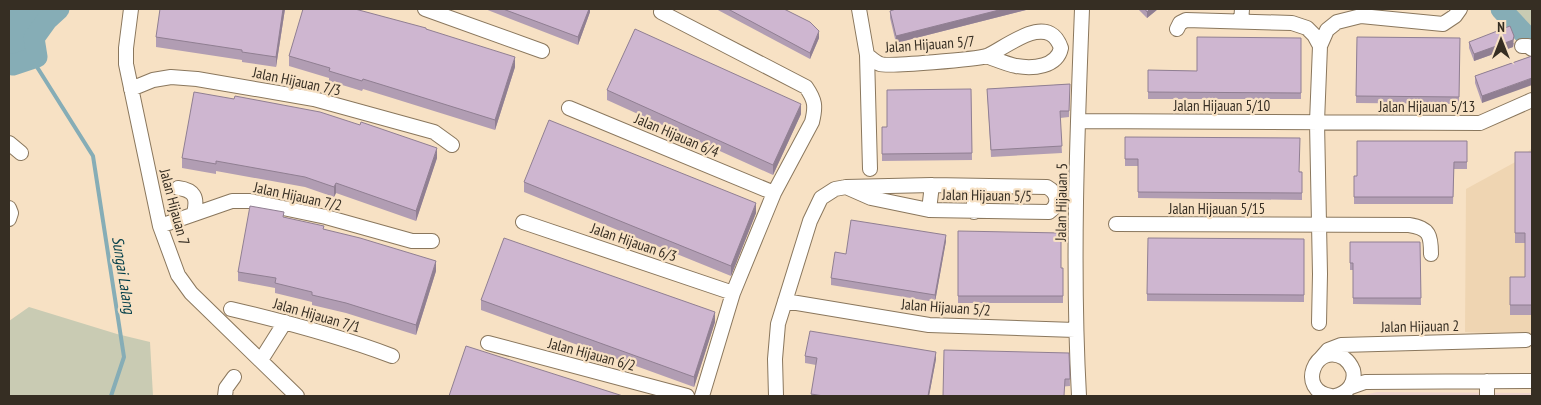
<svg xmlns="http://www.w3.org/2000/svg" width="1541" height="405" font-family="'PT Sans Narrow',sans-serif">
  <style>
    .commercial { fill: #eed4cd }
    .built { fill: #efd5b2 }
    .green { fill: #c9cbb3 }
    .water { fill: #86adb6 }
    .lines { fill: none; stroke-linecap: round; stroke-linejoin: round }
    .stream { stroke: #86adb6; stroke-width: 4 }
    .river { stroke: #86adb6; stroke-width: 21 }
    .street-casing { stroke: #8a775d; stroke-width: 16 }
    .street { stroke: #fff; stroke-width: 14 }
    .wall { fill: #b19db3 }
    .shaded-wall { fill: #907f92 }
    .building { fill: #ceb6d0; stroke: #907f92 }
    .labels { text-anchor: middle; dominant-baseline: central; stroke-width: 4.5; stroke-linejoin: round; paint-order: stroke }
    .street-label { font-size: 15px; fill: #362e23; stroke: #f7e1c4 }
    .water-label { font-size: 16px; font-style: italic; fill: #003d48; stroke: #f7e1c4 }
  </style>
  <rect width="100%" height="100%" fill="#f7e1c4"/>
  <!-- commercial -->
  <path class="commercial" d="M1377 392 1532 393V396H1360Z"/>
  <!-- built -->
  <path class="built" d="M1532 148V335L1465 332 1466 189 1519 160Z"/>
  <!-- green -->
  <path class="green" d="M1501 9H1532V42Z
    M29 307 117 334 150 342 153 396H9V321Z"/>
  <!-- water -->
  <path class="water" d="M9 9H59L47 20 34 38 37 57 13 65 9 60Z"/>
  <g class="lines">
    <!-- stream -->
    <path class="stream" d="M32 59 93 156 124 357 111 396"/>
    <!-- river -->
    <path class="river" d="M1501 9 1532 42
      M9 64 13 65 37 57 34 38 47 20 59 9"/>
    <defs>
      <path id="street" d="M131 9 126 48V64L160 226 178 275 191 293 297 396
        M425 9 542 51
        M859 9 867 55C871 58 875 62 880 64 889 67 977 59 987 56 1007 47 1048 11 1061 48 1057 67 1033 69 1016 66 1006 64 995 59 986 56
        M661 12 806 87C815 100 816 106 812 122L774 193 733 293 702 396
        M1241 22 1242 9
        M1177 29 1180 23 1186 20 1292 23 1307 28 1314 35 1320 46 1317 122 1320 274 1319 323
        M1320 46 1327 30 1337 22 1361 16 1443 24 1455 16 1460 9
        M1522 46H1528L1532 49
        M867 55 870 169
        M131 89 153 80 171 77 197 79 314 99 434 132 452 145
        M569 108 774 193
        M1078 121 1480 123 1532 100
        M9 143 21 153
        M974 186V212
        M178 188C194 190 198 197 194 213
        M9 208 11 213 9 219
        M929 210 932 185
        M523 222 733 293
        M1116 224 1409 225C1430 228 1431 236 1431 254
        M160 226 232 201H250L326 217 412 241H432
        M785 301 929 325 1075 330
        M231 309C286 322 339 336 392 356
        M488 343 687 396
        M1321 358 1328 350 1341 345 1526 340
        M261 360 285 322
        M1351 387 1365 382 1532 381
        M225 396 226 388 234 377
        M776 396 775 359 778 324 810 221 821 198 835 189 846 187 932 185 1047 187C1058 193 1060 205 1049 212L929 210 871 198 846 187
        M1079 396C1072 268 1077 137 1082 9
        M1331 396C1296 391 1315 341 1344 358 1348 361 1351 365 1353 370 1356 383 1348 393 1335 396
        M1487 396V381"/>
    </defs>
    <!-- street casing -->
    <use href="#street" class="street-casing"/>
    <!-- street -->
    <use href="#street" class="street"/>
  </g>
  <!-- wall -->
  <path class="wall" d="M285 9 276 67 242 62V60L156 47V37Z
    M485 9H590V12L578 45Z
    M716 9H784L819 38 810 59Z
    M894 9H1030L896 43 890 18V11L895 9Z
    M1138 9H1158L1147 18Z
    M426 29 515 67 495 130 389 97 363 89 362 91 329 81V78L289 66V56Z
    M1357 37 1460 38 1459 104 1356 103Z
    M1301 38V99H1148V70L1197 71Z
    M1469 42 1514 43 1513 47 1474 61 1469 48Z
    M1532 56 1482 103 1475 83V76Z
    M1070 84 1069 117 1060 118 1062 153 991 157 987 89Z
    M971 89 972 160 882 161V127H887Z
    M607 90 801 114 773 175 607 100Z
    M1125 137 1302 172V200L1138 198V166H1125Z
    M1467 141V169H1454L1453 204H1354V176H1357Z
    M1515 152H1532V315H1510V277H1525V243H1515Z
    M182 158H437L416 221 336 193 334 197 305 187 216 171V174L182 168Z
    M524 182 756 213 731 276 524 192Z
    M284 217 324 229 436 271 416 335 346 313 312 305V302L275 293V288L238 281V272Z
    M958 231 1061 268H1063V303H958Z
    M1304 239V302L1147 301V294Z
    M946 241 935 302 831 285V278L846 254Z
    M1350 242H1420L1421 305 1353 304V270H1350Z
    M481 300 715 322 694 387 481 310Z
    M1069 353 1070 386 943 396Z
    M805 356 936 359 929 396H811L816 365 805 363Z"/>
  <!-- shaded-wall -->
  <path class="shaded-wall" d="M283 9H285L276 67V57Z
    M589 9H590V12L578 45V37Z
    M1003 9H1030L896 43V36Z
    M1150 9H1158L1147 18V12Z
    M819 31V38L810 59V53Z
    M1514 36 1513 47 1474 61V54Z
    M515 57V67L495 130V120Z
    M1532 78V85L1482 103V96Z
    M801 104V114L773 175V165Z
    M437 148V158L416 221V211Z
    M336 183V193L334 197V187Z
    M756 203V213L731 276V266Z
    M946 235V241L935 302V295Z
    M436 261V271L416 335V325Z
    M715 312V322L694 387V377Z
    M936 352V359L929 396H928Z"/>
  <!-- building -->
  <path class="building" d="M160 9H283L276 57 242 52V50L156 37Z
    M303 9H355L426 28V29L515 57 495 120 389 87 363 79 362 81 329 71 330 68 289 56Z
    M503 9H589L578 37Z
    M728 9H784L810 22 819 31 810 53Z
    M896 9H1003L896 36 890 11Z
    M1145 9H1150L1147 12Z
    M1510 26 1514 36 1513 40 1474 54 1469 42Z
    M635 29 801 104 773 165 607 90Z
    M1197 37 1301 38V93L1148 92V70L1197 71Z
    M1357 37 1460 38 1459 97 1356 96Z
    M1532 56V78L1482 96 1475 76Z
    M1070 84 1069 111H1060L1062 146 991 150 987 89Z
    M971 89 972 153 882 154V127H887V90Z
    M194 92 234 99 235 96 320 112 360 125 361 122 437 148 416 211 336 183 334 187 305 177 216 161V164L182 158Z
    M549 120 756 203 731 266 524 182Z
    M1125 137 1300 138 1299 172H1302V193L1138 192V159H1125Z
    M1357 141H1467V162H1454L1453 197H1354V176H1357Z
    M1515 152H1532V305H1510V277H1525V233H1515Z
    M250 206 284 212 283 217 324 226 323 229 360 238 436 261 416 325 346 303 312 295V292L275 283 276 278 238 272Z
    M851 220 946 235 935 295 831 278 835 252 846 254Z
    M958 231 1061 233V268H1063V296H958Z
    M504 238 715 312 694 377 481 300Z
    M1148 238 1304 239V295L1147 294Z
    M1350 242H1420L1421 298H1353V263H1350Z
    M810 331 936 352 928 396H824L811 394 817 358 805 356Z
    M466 346 623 396H449Z
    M944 350 1069 353 1070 379H1065L1064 396H943Z"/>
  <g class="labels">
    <!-- street labels -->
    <g class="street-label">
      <text transform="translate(930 44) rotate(-4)">Jalan Hijauan 5/7</text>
      <text transform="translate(297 81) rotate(12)">Jalan Hijauan 7/3</text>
      <text x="1222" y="105">Jalan Hijauan 5/10</text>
      <text x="1427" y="106">Jalan Hijauan 5/13</text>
      <text transform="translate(677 135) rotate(23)">Jalan Hijauan 6/4</text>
      <text transform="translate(987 195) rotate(1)">Jalan Hijauan 5/5</text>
      <text transform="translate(298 196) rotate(12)">Jalan Hijauan 7/2</text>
      <text transform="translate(1061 202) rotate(-89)">Jalan Hijauan 5</text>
      <text transform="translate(175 207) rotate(75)">Jalan Hijauan 7</text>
      <text x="1217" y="208">Jalan Hijauan 5/15</text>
      <text transform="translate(634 242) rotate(19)">Jalan Hijauan 6/3</text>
      <text transform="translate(946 307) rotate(4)">Jalan Hijauan 5/2</text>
      <text transform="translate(317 315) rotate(16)">Jalan Hijauan 7/1</text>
      <text transform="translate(1420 326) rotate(-1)">Jalan Hijauan 2</text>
      <text transform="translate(592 354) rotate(15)">Jalan Hijauan 6/2</text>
    </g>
    <!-- water labels -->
    <g class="water-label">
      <text transform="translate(124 275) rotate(81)">Sungai Lalang</text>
    </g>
  </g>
  <!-- border -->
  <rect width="1541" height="405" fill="none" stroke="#362e23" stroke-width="20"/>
  <!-- north arrow -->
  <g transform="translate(1501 40)" stroke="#f7e1c4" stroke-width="4" paint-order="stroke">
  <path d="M0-4L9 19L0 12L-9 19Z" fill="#362e23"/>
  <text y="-8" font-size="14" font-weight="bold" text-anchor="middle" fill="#362e23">N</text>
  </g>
</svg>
